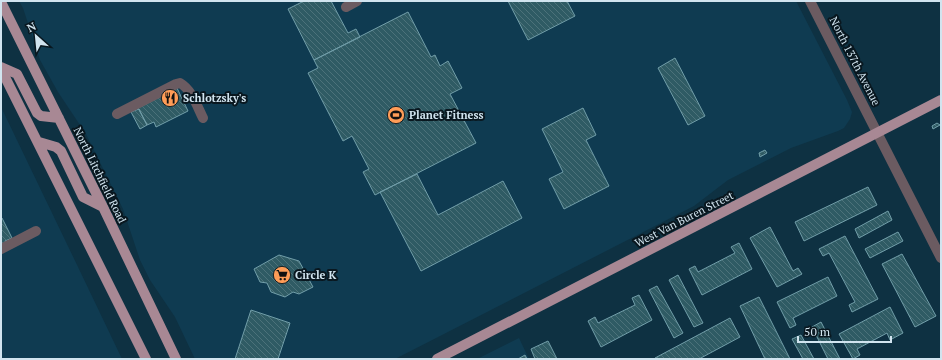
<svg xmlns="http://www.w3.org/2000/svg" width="942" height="360" font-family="'PT Serif',serif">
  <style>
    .built { fill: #0f3b51 }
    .building { fill: url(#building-back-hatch); stroke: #719ea9 }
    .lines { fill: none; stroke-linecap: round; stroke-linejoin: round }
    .minor { stroke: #6b5b61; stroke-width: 10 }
    .major { stroke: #a88894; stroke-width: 10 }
    .labels { text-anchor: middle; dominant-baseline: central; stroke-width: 4; stroke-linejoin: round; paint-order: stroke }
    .street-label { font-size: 11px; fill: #d1e4ef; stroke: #09171f }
    .poi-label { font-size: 11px; font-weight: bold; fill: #d1e4ef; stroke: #09171f; text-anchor: start }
  </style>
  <defs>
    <pattern id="building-back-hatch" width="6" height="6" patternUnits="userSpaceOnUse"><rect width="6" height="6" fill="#2f5b64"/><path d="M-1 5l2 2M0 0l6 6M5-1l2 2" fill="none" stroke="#4c727a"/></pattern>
  </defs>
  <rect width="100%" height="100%" fill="#0e3142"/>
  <!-- built -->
  <path class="built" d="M19 1H796L847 100 852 112 850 119 844 128 838 131 791 148 728 180 694 206 395 359H195L175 317 150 280 140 260 123 209 86 134 58 92 40 60 23 8Z
    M1 107 78 267 122 359H1Z
    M519 338 529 359H477Z"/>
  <!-- building -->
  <path class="building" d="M304 1H331L348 33 356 29 360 37 314 60 288 9Z
    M508 1H567L575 16 528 40Z
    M408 12 431 57 435 55 440 66 448 61 462 88 450 94 476 143 375 195 363 172 369 169 352 136 343 141 308 73 318 68 314 60Z
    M675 58 705 116 688 125 658 68Z
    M177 88 188 111 156 127 154 122 147 125 138 108Z
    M583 108 596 135 586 140 609 186 564 209 549 179 563 172 542 129Z
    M139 109 147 125 140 129 131 112Z
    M937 123 940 125 933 129 932 126Z
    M765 150 767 153 760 157 759 153Z
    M417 174 438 215 503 181 522 218 421 271 380 192Z
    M868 187 877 205 804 241 795 222Z
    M888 211 892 220 859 238 855 229Z
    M2 218 12 238 5 241 6 243 1 246V219Z
    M770 227 793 271 798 268 802 274 777 287 750 238Z
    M898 232 903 241 870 258 865 249Z
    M845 236 878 299 852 312 849 305 855 302 829 253 823 256 819 249Z
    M739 243 752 269 702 295 689 269 695 266 698 272 735 253 731 247Z
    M902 254 936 316 915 327 882 264Z
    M279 255 299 261 313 287 299 294 293 292 285 297 271 292 267 283 260 282 254 269Z
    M678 275 703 323 694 327 669 280Z
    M828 277 837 296 793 318 796 325 790 328 777 302Z
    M657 286 683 333 674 338 649 290Z
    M639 295 652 320 601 347 588 321 595 317 598 323 635 305 632 298Z
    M759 297 790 359H765L740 306Z
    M890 307 903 333 890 340 887 333 857 349 860 355 853 359 839 334Z
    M251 310 290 323 278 359H235Z
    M730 318 740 337 699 359H655V358Z
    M821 322 840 359H828L812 327Z
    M801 335 814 359H803L792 339Z
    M548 341 557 359H535L531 349Z
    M525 355 527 359H518Z"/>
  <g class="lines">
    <!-- minor -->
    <path class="minor" d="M810 1 941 258
      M346 7 357 1
      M117 114 176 84 180 83C192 90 197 106 203 118
      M1 249 36 231"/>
    <!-- major -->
    <path class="major" d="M1 2 103 207 176 359
      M1 67 17 74 37 113 41 116 59 118
      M1 69 146 359
      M39 142 56 147 61 151 83 197 103 207
      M437 359 941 100"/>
  </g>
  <!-- icons -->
  <defs>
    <symbol id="restaurant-disc" viewBox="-11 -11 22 22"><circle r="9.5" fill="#fe9c57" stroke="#09171f"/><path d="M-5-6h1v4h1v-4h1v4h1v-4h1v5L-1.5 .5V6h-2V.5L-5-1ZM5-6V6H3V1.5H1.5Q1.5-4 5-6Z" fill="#111"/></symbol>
    <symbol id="stadium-disc" viewBox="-11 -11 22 22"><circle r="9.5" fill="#fe9c57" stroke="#09171f"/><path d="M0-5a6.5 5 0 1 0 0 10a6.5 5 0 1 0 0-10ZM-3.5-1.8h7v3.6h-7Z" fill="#111"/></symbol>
    <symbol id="supermarket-disc" viewBox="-11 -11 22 22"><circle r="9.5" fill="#fe9c57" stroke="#09171f"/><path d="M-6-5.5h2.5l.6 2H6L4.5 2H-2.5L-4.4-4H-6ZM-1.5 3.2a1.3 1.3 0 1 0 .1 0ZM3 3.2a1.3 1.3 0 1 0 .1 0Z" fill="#111"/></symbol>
  </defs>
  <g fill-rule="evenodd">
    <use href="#restaurant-disc" x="160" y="88" width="20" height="20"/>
    <use href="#stadium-disc" x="386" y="105" width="20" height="20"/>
    <use href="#supermarket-disc" x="272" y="265" width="20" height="20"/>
  </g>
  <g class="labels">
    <!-- street labels -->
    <g class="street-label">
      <text transform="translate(855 61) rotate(63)">North 137th Avenue</text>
      <text transform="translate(100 175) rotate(64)">North Litchfield Road</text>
      <text transform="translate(684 219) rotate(-27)">West Van Buren Street</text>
    </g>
    <!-- poi labels -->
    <g class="poi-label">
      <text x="183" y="98">Schlotzsky's</text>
      <text x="409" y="115">Planet Fitness</text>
      <text x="295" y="275">Circle K</text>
    </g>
  </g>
  <!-- border -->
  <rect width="942" height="360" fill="none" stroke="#d1e4ef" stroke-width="4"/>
  <!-- north arrow -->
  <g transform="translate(36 36) rotate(333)" stroke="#09171f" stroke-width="3" paint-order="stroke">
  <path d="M0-3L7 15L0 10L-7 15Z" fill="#d1e4ef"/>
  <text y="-6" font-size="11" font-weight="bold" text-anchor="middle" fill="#d1e4ef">N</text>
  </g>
  <!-- scale -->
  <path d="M798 336v6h93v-6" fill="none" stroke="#d1e4ef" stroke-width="2"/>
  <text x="804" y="336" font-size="12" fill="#d1e4ef" stroke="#09171f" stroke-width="3" paint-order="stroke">50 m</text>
</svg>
